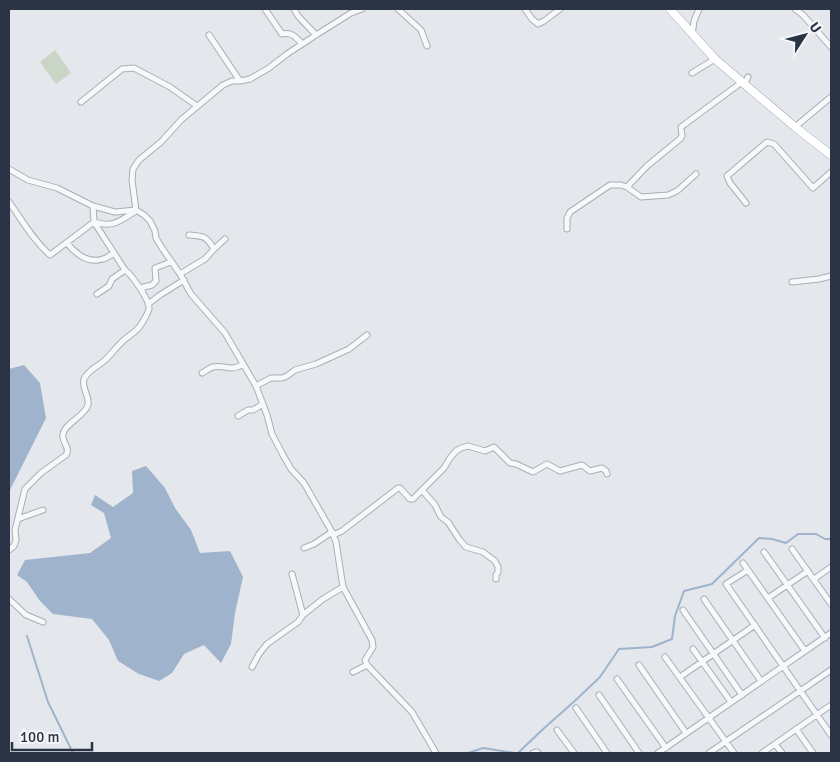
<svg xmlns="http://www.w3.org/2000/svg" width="840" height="762" font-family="Signika,sans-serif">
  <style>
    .green { fill: #c9d6c5 }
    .water { fill: #9fb4cc }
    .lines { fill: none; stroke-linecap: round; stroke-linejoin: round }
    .stream { stroke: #9fb4cc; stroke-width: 2 }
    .minor-casing { stroke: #a9aeb7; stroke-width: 7 }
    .primary-casing { stroke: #a3abb8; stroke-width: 9 }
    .minor { stroke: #f7f8fa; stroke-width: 5 }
    .primary { stroke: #fff; stroke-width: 8 }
  </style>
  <rect width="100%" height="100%" fill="#e4e7ec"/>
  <!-- green -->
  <path class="green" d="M55 50 71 73 56 84 40 62Z"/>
  <!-- water -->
  <path class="water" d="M24 365 40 383 46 418 9 492V369Z
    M146 466 165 488 175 508 191 530 200 553 230 551 243 577 235 613 231 644 221 663 204 645 184 654 172 673 159 681 139 674 118 661 109 640 92 619 53 614 40 601 27 582 17 575 25 560 90 553 111 538 104 513 91 505 95 495 113 507 133 493 132 471Z"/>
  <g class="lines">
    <!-- stream -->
    <path class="stream" d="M27 636 48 702 73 753
      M468 753 483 748 515 753
      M518 753 541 731 578 698 600 677 619 649 652 647 672 639 675 616 684 591 712 584 759 538 772 539 786 543 798 534H816L825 539H831"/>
    <defs>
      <path id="minor" d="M265 9 282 34C292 32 296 37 302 44
        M294 9 298 16 316 35
        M398 9 421 30 427 46
        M525 9 532 19 538 24 544 21 560 9
        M795 9 803 15 831 47
        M209 35 240 81
        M692 35 694 21 699 9
        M692 73 715 59
        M744 85 748 77
        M81 102 122 69 134 68 170 87 197 106
        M795 127 831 97
        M9 169 28 180 57 188 93 206 115 212 136 210 144 215 150 221 155 231 156 238 162 248 180 274 191 294 225 333 256 386 267 415 272 434 283 455 291 469 304 483 332 532 336 542 343 587 372 640 373 647 365 660 367 665 412 712 436 753
        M627 187 647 166 680 139 682 136 681 127 742 82
        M9 202C22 220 33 240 50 255L94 222C114 228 119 221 136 211
        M746 203 730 183 727 176 767 142 774 144 813 188 831 172
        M136 210 132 180 133 169 139 160 161 142 182 119 223 85 232 81H240L250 79 269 68 287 54 316 35 351 13 362 9
        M567 229V218L570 212 610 185H621L627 187 641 197 668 195 677 191 696 174
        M67 243C75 253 88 264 103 259 107 258 111 255 114 253
        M214 249 225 239
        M180 274 205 259 214 249C206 236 204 236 189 235
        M792 282 819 279 831 276
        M140 288 152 285 156 281 155 268 171 262
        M97 294 109 286 112 279 125 270
        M148 304 160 295 184 280
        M202 373C206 371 209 368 213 367 225 364 229 372 242 365
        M256 386 271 378H282L287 376 295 370 316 364 349 349 367 335
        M238 416 248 410H253L263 404
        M422 490 435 505 441 517 448 522 459 539 466 547 483 552 495 561 498 567V572L496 575V579
        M18 519 43 510
        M333 535 342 531 398 488H400L410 499H413L444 468 450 458 456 451 461 448 468 446 485 451 494 447 510 463 516 464 533 472 547 464 558 470 560 471 582 465 590 471 602 468 606 471 607 474
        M304 548 314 544 332 532
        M792 549 831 604
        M9 550 14 546 16 540 15 530 25 489 41 473 66 455C71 447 61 442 63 434 65 423 84 417 88 405 90 396 81 388 84 379 87 371 98 366 104 361 111 355 116 347 123 341 128 336 136 332 140 326 143 322 148 313 149 309 150 303 144 296 142 291 137 284 132 275 125 270L94 222 93 206
        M764 552 825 638
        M743 563 805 651
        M748 570 726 584 831 735
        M292 574 303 615
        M814 579 831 567
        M768 598 808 571
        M9 599 26 615 43 622
        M704 599 761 681
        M683 610 742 695
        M693 649 731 702
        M665 657 734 753
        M639 665 686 733
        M252 667 259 654 267 644 298 622 303 615 323 599 343 587
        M353 672 367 665
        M680 677 755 625
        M617 679 666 748
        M599 695 639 753
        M576 708 607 753
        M796 729 813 753
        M557 730 574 753
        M775 744 782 753
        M533 753 537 752 538 753
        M658 753 831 633
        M709 753 831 670
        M762 753 831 705"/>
      <path id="primary" d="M670 9 715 59 795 127 831 155"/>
    </defs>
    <!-- minor casing -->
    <use href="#minor" class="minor-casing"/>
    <!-- primary casing -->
    <use href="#primary" class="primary-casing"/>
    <!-- minor -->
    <use href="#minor" class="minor"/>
    <!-- primary -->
    <use href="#primary" class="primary"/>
  </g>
  <!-- border -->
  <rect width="840" height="762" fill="none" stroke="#2b3445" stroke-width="20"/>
  <!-- north arrow -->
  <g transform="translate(805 35) rotate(54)" stroke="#f4f6f9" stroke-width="4" paint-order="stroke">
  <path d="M0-4L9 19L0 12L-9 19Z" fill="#2b3445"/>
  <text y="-8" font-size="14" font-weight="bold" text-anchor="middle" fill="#2b3445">U</text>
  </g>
  <!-- scale -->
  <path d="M12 742v8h80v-8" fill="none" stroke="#2b3445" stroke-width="2.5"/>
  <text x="20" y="742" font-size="15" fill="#2b3445" stroke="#f4f6f9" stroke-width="4" paint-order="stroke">100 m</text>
</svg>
